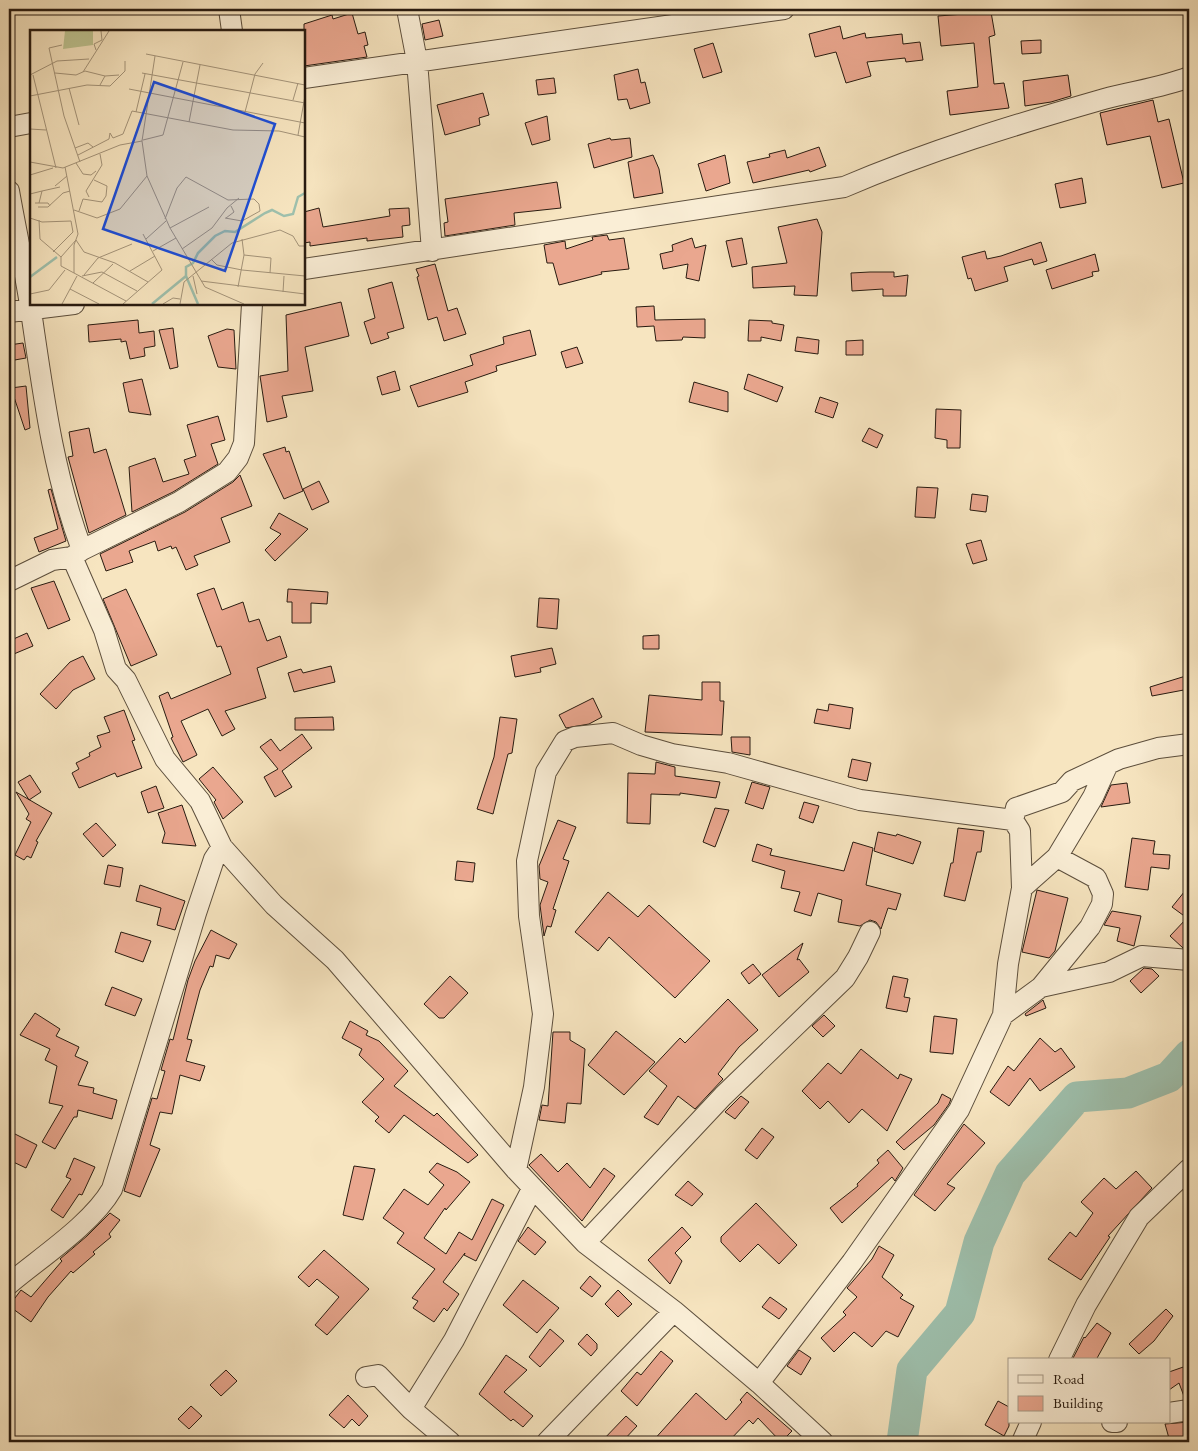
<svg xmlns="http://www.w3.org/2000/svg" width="1198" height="1451" font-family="'EB Garamond',serif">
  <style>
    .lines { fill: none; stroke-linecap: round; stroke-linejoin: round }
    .river { stroke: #9ec0ad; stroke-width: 31 }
    .building { fill: #eaa78f; stroke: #281b10 }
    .street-casing { stroke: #5c4e3c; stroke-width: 22 }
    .street { stroke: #faeed6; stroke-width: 20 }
    .inset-river { fill: none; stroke: #9ec0ad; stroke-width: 2.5 }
    .inset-road { fill: none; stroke: #a4947a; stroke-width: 1 }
    .view { fill: #1d4ed8; fill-opacity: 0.15; stroke: #1d4ed8; stroke-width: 2.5 }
    .inset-edge { fill: none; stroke: #281b10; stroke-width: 2.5 }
  </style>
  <rect width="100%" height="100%" fill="#f7e5c0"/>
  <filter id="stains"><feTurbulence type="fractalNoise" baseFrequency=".004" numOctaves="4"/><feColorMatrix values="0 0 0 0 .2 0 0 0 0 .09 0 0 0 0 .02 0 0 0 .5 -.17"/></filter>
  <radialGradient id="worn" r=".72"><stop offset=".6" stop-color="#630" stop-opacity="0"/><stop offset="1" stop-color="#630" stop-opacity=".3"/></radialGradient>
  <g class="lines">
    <!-- river -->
    <path class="river" d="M902 1442 912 1370 960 1313 979 1242 1010 1174 1077 1097 1128 1093 1169 1077 1189 1055"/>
  </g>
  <!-- building -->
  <path class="building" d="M991 12 995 35 989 37 994 84 1004 83 1009 108 950 115 947 91 978 87 974 43 941 46 938 16Z
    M352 13 358 34 365 32 368 45 364 46 367 57 304 66V24L332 15 333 19Z
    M439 20 443 36 425 40 422 24Z
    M840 26 843 39 865 33 866 38 902 34 903 44 920 42 923 60 906 62 905 58 867 62 871 76 846 83 836 52 815 57 809 34Z
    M1041 40V53L1022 54 1021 41Z
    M713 43 722 72 703 78 694 49Z
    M638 69 641 83 645 82 650 103 630 109 627 99 618 100 614 75Z
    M1068 75 1071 96 1051 102 1025 106 1023 81Z
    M554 78 556 93 538 95 536 80Z
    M483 93 489 115 479 118 480 125 445 135 437 105Z
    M1153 100 1158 122 1169 119 1184 183 1162 188 1150 136 1107 145 1100 113Z
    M547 116 550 140 532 145 525 123Z
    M610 138 611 140 630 138 632 157 594 168 588 144Z
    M819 147 826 166 810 172 809 170 753 183 747 162 770 157 769 154 785 150 787 158Z
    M653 155 659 169 663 193 634 198 628 162Z
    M725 155 730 183 706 191 698 164Z
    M1082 178 1086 203 1060 208 1055 184Z
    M557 182 561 208 514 213 515 225 445 236 444 223 448 222 445 199Z
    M319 208 323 227 390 216 389 209 409 208 410 225 402 226 403 237 367 241V238L310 246V242L304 243V212Z
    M817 219 822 232 817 296 794 295 795 286 753 288 752 267 787 263 778 227Z
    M607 235 609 240 624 238 629 269 601 272 602 274 559 285 553 263H547L544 245 565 241 566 249 593 240 592 237Z
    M692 238 695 248 706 245 699 281 686 278 688 264 663 269 660 254 673 251 672 245Z
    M742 238 747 264 732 267 726 241Z
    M1041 242 1047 261 1034 265 1032 259 1004 267 1008 281 975 291 971 278 968 279 962 257 985 251 987 259 1001 256Z
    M1095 254 1099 271 1092 272 1093 276 1052 289 1046 270Z
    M435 264 448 311 457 308 466 334 444 341 437 317 428 320 417 277 419 276 416 269Z
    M870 272H894V277L908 275 906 296H883V289L852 291 851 273Z
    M392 282 404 328 387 333 389 338 371 344 364 322 375 318 368 289Z
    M341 302 349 336 305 347 313 391 282 396 287 417 267 422 260 376 288 371 286 315Z
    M654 306 655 320 705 319V338L683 337 682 340 656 341 654 326 637 327 636 307Z
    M138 320 139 333 154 331 155 346 144 348 145 356 130 359 126 341 121 342V339L89 342 88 325Z
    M749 320 772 321V323L784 325 781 341 761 337V341H748Z
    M173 328 178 367 170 369 159 330Z
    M227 329 234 330 236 369 218 367 208 336Z
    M530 330 536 355 496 366 497 371 465 382 468 392 418 407 410 386 473 365 470 355 504 344 503 337Z
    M797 337 819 340 818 354 795 351Z
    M863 340V355H846V341Z
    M23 343 26 358 9 361V345Z
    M577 347 583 363 566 368 561 352Z
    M395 371 400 390 382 395 377 377Z
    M748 374 783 387 777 402 744 389Z
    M142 379 151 415 129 412 123 383Z
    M694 382 728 392V412L689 402Z
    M26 386 30 428 25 430 11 388Z
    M820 397 838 403 833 418 815 412Z
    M936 409 961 410 960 448H947V440L935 438Z
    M218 416 225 440 211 444 218 464 173 492 132 512 129 467 155 458 163 482 189 474 184 460 196 456 187 425Z
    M89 428 94 453 106 449 126 515 89 533 68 457 73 456 69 432Z
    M869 428 883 435 877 448 862 441Z
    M285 447 286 452 289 451 303 491 284 499 263 454Z
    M240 475 252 506 221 518 230 542 194 556 198 565 186 570 176 547 172 549 171 546 158 551 155 541 129 551 133 562 106 571 100 554 185 512 233 482Z
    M319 481 329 502 312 510 303 489Z
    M917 487 938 488 935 518 915 517Z
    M51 489 66 541 39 552 34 538 58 529 48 490Z
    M972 494 988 496 986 512 970 510Z
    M279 513 308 529 275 561 265 550 281 534 270 528Z
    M981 540 987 560 973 564 966 544Z
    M54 581 70 620 48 629 31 588Z
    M214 588 222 610 243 602 249 622 259 619 267 641 280 636 287 657 257 668 266 698 225 711 235 729 222 736 208 709 181 721 197 755 183 762 171 738 173 737 159 696 168 692 171 699 231 674 221 646 217 647 197 594Z
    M126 589 157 655 131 666 103 599Z
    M288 589 328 592 327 604 311 603V623H292V602H287Z
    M539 598 559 599 557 629 537 627Z
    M27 633 33 646 9 656V641Z
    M659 635V649H643V636Z
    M552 648 556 664 540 668 541 672 515 677 511 656Z
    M83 656 95 679 73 690 56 709 40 694 70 662Z
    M331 666 335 682 294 692 288 673 301 669 303 673Z
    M1189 675V689L1152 696 1150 687Z
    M702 682H720V701H724L722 735 645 732 649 695 702 700Z
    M593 698 602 717 589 724 566 728 559 715Z
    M829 704 853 708 850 729 814 723 817 709 828 711Z
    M124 710 135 740 132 741 142 768 117 777 115 773 79 788 72 773 79 769 76 763 90 756 89 753 101 747 97 736 110 732 104 717Z
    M333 717 334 730H295V718Z
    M500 717 517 719 512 753 508 754 493 814 477 809 494 757Z
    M302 734 312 748 282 771 292 787 275 797 264 777 278 769 260 747 271 739 280 751Z
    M731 737H750V755L732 752Z
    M852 759 871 763 867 781 848 777Z
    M656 762 675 767V776L720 782 716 798 680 793V795L651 794 650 824 627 823 628 773 655 774Z
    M213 767 243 802 223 819 214 802 216 800 199 779Z
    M30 775 41 792 29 800 18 782Z
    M752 782 770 787 763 809 745 803Z
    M1127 783 1130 803 1101 807 1111 785Z
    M156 786 164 808 148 813 141 792Z
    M16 792 52 813 36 841 38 842 31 858 27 856 24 860 15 855 31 822 26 819 29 814Z
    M804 802 819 806 813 823 799 818Z
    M182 805 196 846 162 843 165 833 158 813Z
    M715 808 729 810 715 847 703 842Z
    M558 820 576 827 563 859 569 861 553 909 556 910 551 927 547 926 544 936 540 905 548 882 540 879 539 866Z
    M96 823 116 845 103 857 83 834Z
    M958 828 984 831 981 852H977L965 901 944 896 951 863H953Z
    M878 832 896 836 897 834 921 842 913 864 874 851Z
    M1132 838 1155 841 1153 854 1170 855 1169 869 1151 867 1148 890 1125 887Z
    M853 842 873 848 866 885 901 894 896 910 888 908 881 929 876 922 870 920 860 926 838 922 842 900 818 893 811 916 794 911 800 892 781 888 785 871 752 861 757 844 772 849 770 855 844 871Z
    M457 861 475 863 473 882 455 880Z
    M108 865 123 868 120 887 104 884Z
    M140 885 185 901 175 930 157 925 161 908 136 901Z
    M1189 886V948H1183L1170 936 1187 918 1172 907Z
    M1037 890 1068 898 1055 951 1049 958 1022 952Z
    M608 892 638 917 649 905 710 961 675 998 609 937 598 951 575 932Z
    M1112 911 1141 916 1134 946 1117 941 1120 928 1104 925Z
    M211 930 237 944 229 959 216 955 213 967 210 966 200 990 187 1039 192 1040 186 1061 205 1066 200 1081 180 1075 172 1114 160 1112 150 1145 160 1149 140 1197 124 1191 152 1098 157 1099 165 1071 161 1070 170 1039 173 1040 188 980 195 961Z
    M121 932 151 941 143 962 115 952Z
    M803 943 797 960 799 959 809 972 779 997 762 975Z
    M753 964 761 974 749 984 741 973Z
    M1144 968 1152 969 1159 976 1141 993 1130 981Z
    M450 976 468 993 444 1018H439L424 1004Z
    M893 976 908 979 904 997 910 998 907 1012 886 1008Z
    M112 987 142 999 135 1016 105 1005Z
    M728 999 758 1030 739 1047 718 1074 723 1079 695 1109 678 1096 658 1125 644 1117 667 1086 649 1071 680 1038 685 1043Z
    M1043 1000 1046 1008 1026 1016 1025 1014Z
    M35 1013 60 1029 56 1036 79 1047 75 1056 88 1062 78 1085 94 1088 93 1093 117 1100 112 1119 78 1110 77 1117H74L55 1149 42 1142 63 1106 49 1103 57 1066 45 1060 50 1049 20 1035Z
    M824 1015 835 1026 823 1037 812 1026Z
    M934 1016 957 1019 953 1054 930 1052Z
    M350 1021 368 1031 366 1035 379 1041 408 1071 394 1086 434 1116 437 1113 478 1155 468 1163 404 1115 389 1133 375 1121 379 1117 362 1102 384 1079 359 1055 362 1049 342 1038Z
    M616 1031 655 1062 624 1095 588 1065Z
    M553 1032H570V1040L585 1049 581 1104 567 1103 565 1123 539 1120 542 1105 548 1106Z
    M1040 1038 1055 1052 1061 1048 1075 1067 1040 1091 1030 1078 1009 1106 990 1092 1008 1066 1014 1071Z
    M861 1049 898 1079 900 1074 912 1079 887 1131 862 1109 849 1123 828 1101 820 1109 802 1091 828 1063 841 1074Z
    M942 1094 951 1099 949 1104 934 1125 904 1150 896 1142 938 1103Z
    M741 1096 749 1102 735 1119 725 1112Z
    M964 1124 985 1143 947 1184 955 1188 935 1211 914 1195Z
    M762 1128 774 1137 757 1159 745 1150Z
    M9 1131 37 1145 26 1168 9 1160Z
    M888 1150 903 1168 895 1181 892 1177 842 1223 830 1208 858 1186 857 1184 879 1163 877 1160Z
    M541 1154 558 1172 567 1163 590 1188 604 1168 615 1176 582 1221 529 1165Z
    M74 1158 95 1167 82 1195 79 1194 63 1218 51 1210 71 1179 66 1177Z
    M437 1163 457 1172 470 1182 446 1210 445 1208 424 1238 446 1254 459 1232 472 1240 492 1199 504 1205 476 1261 464 1255 465 1253 443 1282 459 1294 447 1311 444 1308 434 1322 413 1308 418 1301 412 1298 435 1269 397 1243 404 1233 383 1218 404 1189 428 1205 444 1185 429 1172Z
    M354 1166 375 1169 363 1220 343 1215Z
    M1136 1171 1152 1188 1108 1236 1110 1237 1081 1280 1048 1259 1070 1232 1076 1237 1093 1213 1081 1202 1104 1178 1116 1189Z
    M688 1181 703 1194 692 1206 675 1195Z
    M756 1203 797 1245 779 1264 758 1244 740 1262 721 1242V1237Z
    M110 1213 120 1220 109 1234 111 1237 93 1252 95 1254 73 1273 71 1271 48 1297 31 1322 9 1306 21 1290 31 1297 62 1261 60 1259 87 1236Z
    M528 1227 546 1242 535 1255 518 1241Z
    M682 1227 691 1237 675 1253 682 1261 670 1284 648 1260Z
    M879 1246 894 1255 882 1277 903 1295 900 1298 914 1306 898 1337 886 1331 872 1347 854 1332 834 1352 821 1338 846 1315 843 1312 857 1297 847 1288 872 1259Z
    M324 1250 369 1289 327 1335 315 1325 339 1297 317 1279 309 1287 298 1277Z
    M590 1276 601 1286 592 1297 580 1288Z
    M523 1280 559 1308 537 1333 503 1305Z
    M618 1290 632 1304 618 1317 605 1304Z
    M770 1297 787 1309 779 1319 762 1307Z
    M1166 1309 1173 1316 1154 1341 1139 1354 1129 1344Z
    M1097 1323 1111 1333 1096 1360H1072L1084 1337 1085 1338Z
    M550 1329 564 1341 540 1367 529 1357Z
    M587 1334 597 1344V1349L591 1356 578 1344Z
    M799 1350 811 1358 801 1375 787 1366Z
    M661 1351 673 1361 637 1406 621 1391 637 1372 641 1375Z
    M506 1355 527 1370 504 1392 533 1416 523 1427 513 1419 511 1421 479 1394Z
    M1189 1365V1398L1185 1399 1179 1383 1169 1390V1372Z
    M226 1370 237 1381 221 1396 210 1385Z
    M747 1392 792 1431 781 1442 758 1418 753 1424 749 1420 728 1442H652L696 1393 726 1420 742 1402 740 1400Z
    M348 1395 368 1416 359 1426 352 1419 344 1428 329 1415Z
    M998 1401 1009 1407V1426L1004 1436 985 1425Z
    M191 1406 202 1416 189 1429 178 1419Z
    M626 1416 637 1426 622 1442H601Z
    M1189 1422V1442H1170L1165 1424Z"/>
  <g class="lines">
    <defs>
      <path id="street" d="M229 9 232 31
        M407 9 417 61 432 251
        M304 78 784 9
        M9 127 31 123
        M9 191C16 231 25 271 31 311 43 392 53 473 82 550L72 557 52 560 9 581
        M304 269 844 187C928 151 1017 124 1104 99 1133 91 1161 88 1189 77
        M9 312 74 304
        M82 550 179 502 227 472 238 458 244 443 252 304
        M72 557 104 630 116 669 126 680 165 759 200 801 222 847 274 905 335 960 516 1170 585 1243 674 1311 759 1383 823 1442
        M1013 820 1016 808 1062 792 1072 781 1119 759 1158 748 1189 744
        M1041 987 1109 972 1142 956 1189 960
        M1003 1015 1041 987 1090 927 1102 904 1103 894 1096 878 1057 857
        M516 1170 534 1087 543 1014 529 916 527 861 546 772 565 741 575 737 613 733 641 745 672 754 728 763 860 800 1013 820 1020 831 1022 888
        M585 1243 723 1096 845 978 858 957 870 932
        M9 1284C41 1257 92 1224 112 1189L196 913 214 859 222 847
        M1059 1360 1086 1305 1139 1217 1189 1169
        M366 1377 378 1375 411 1409 450 1442
        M759 1383 852 1262 959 1110 1003 1015 1008 964 1022 888 1057 857 1093 797 1108 764
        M411 1409 454 1340 532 1189
        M1169 1413 1189 1410
        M1112 1422H1117
        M547 1442 674 1311
        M1022 1442 1031 1422"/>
    </defs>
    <!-- street casing -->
    <use href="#street" class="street-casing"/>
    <!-- street -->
    <use href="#street" class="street"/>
  </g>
  <!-- overview -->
  <g transform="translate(30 30)">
    <rect width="275" height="275" fill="#f7e5c0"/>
    <path d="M35 1H63V15L33 19Z" fill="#bec491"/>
    <path class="inset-river" d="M0 247 27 227M122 274 156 246M168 274 156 246V237L163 233 168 223 185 206 195 201 205 202 235 183 242 180 254 186 263 184 268 167 275 163"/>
    <path class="inset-road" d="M32 15 19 18 34 86 50 132M66 20 64 14 72 10 71 1M116 24 275 55M125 26 112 111 117 146 140 198 175 257 214 274M53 42 79 1M25 43 46 45 55 41 75 46M112 43 275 73M0 45 27 31 59 29M3 45 26 138M70 55 75 46 89 45M39 58 49 95M99 59 275 93M0 66 57 55 80 56 95 41V31M263 70 268 53M106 82 115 44M215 82 225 44 233 33M159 92 170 35M0 99 16 100M268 105 275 66M113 110 133 105 153 32M45 118 58 113 63 117M48 125 79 109 80 103 83 108 93 104 102 81 203 100 249 101 275 107M0 132 33 138 90 115 112 111M46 133 53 144 61 145 66 141M35 137 48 204 44 215V243M0 145 23 138M25 156 37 146M12 161 30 157M0 164 12 161 9 173M59 167 56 161 72 135 70 124M5 173H18L20 176M8 177H18L33 163 40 161M44 180 67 188 90 179 117 146M49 181 53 169 72 172 76 166 77 156 64 150M0 188 12 192 41 191 43 202M196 188 204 182 201 176M135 189 147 158 156 147 198 170 224 169 229 174 230 181 212 191 195 188M9 190 10 209 31 227M140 198 179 177M116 209 136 191M152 219 182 198 197 178 209 168M123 221 146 208M23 222 43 202M214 225 241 228 240 243M181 229 187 235 212 240 275 246M100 241 125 226M54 245 68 228 102 214M52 246 72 242 107 261M163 246 167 264M171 251 275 264M63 253 83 234M208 257 214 225 212 209M40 259 69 274M253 262 254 246M0 264 19 260 35 240M96 271 31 236V227L46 210 54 222 85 233 118 252M32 274 47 246M93 274 132 240 113 204M133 274 143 268 150 269M150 274 154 252 202 213 250 200 263 206 269 216H275"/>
    <path class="view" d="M124 52 245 94 195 241 73 199Z"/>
    <rect width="275" height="275" class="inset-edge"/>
  </g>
  <!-- margin -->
  <rect width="1198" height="1451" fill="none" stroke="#f7e5c0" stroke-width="30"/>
  <rect x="10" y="10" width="1178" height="1431" fill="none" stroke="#281b10" stroke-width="2.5"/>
  <rect x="15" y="15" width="1168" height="1421" fill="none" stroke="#281b10"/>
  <!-- legend -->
  <rect x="1008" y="1358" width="162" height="65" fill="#faeed6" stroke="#a69a87"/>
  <rect x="1018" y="1375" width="25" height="8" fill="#faeed6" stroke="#a69a87"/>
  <text x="1053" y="1384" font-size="15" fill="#281b10">Road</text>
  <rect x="1018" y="1396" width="25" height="15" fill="#eaa78f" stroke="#a69a87"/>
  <text x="1053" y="1408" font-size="15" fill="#281b10">Building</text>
  <rect width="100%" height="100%" filter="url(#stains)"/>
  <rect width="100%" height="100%" fill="url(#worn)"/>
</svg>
